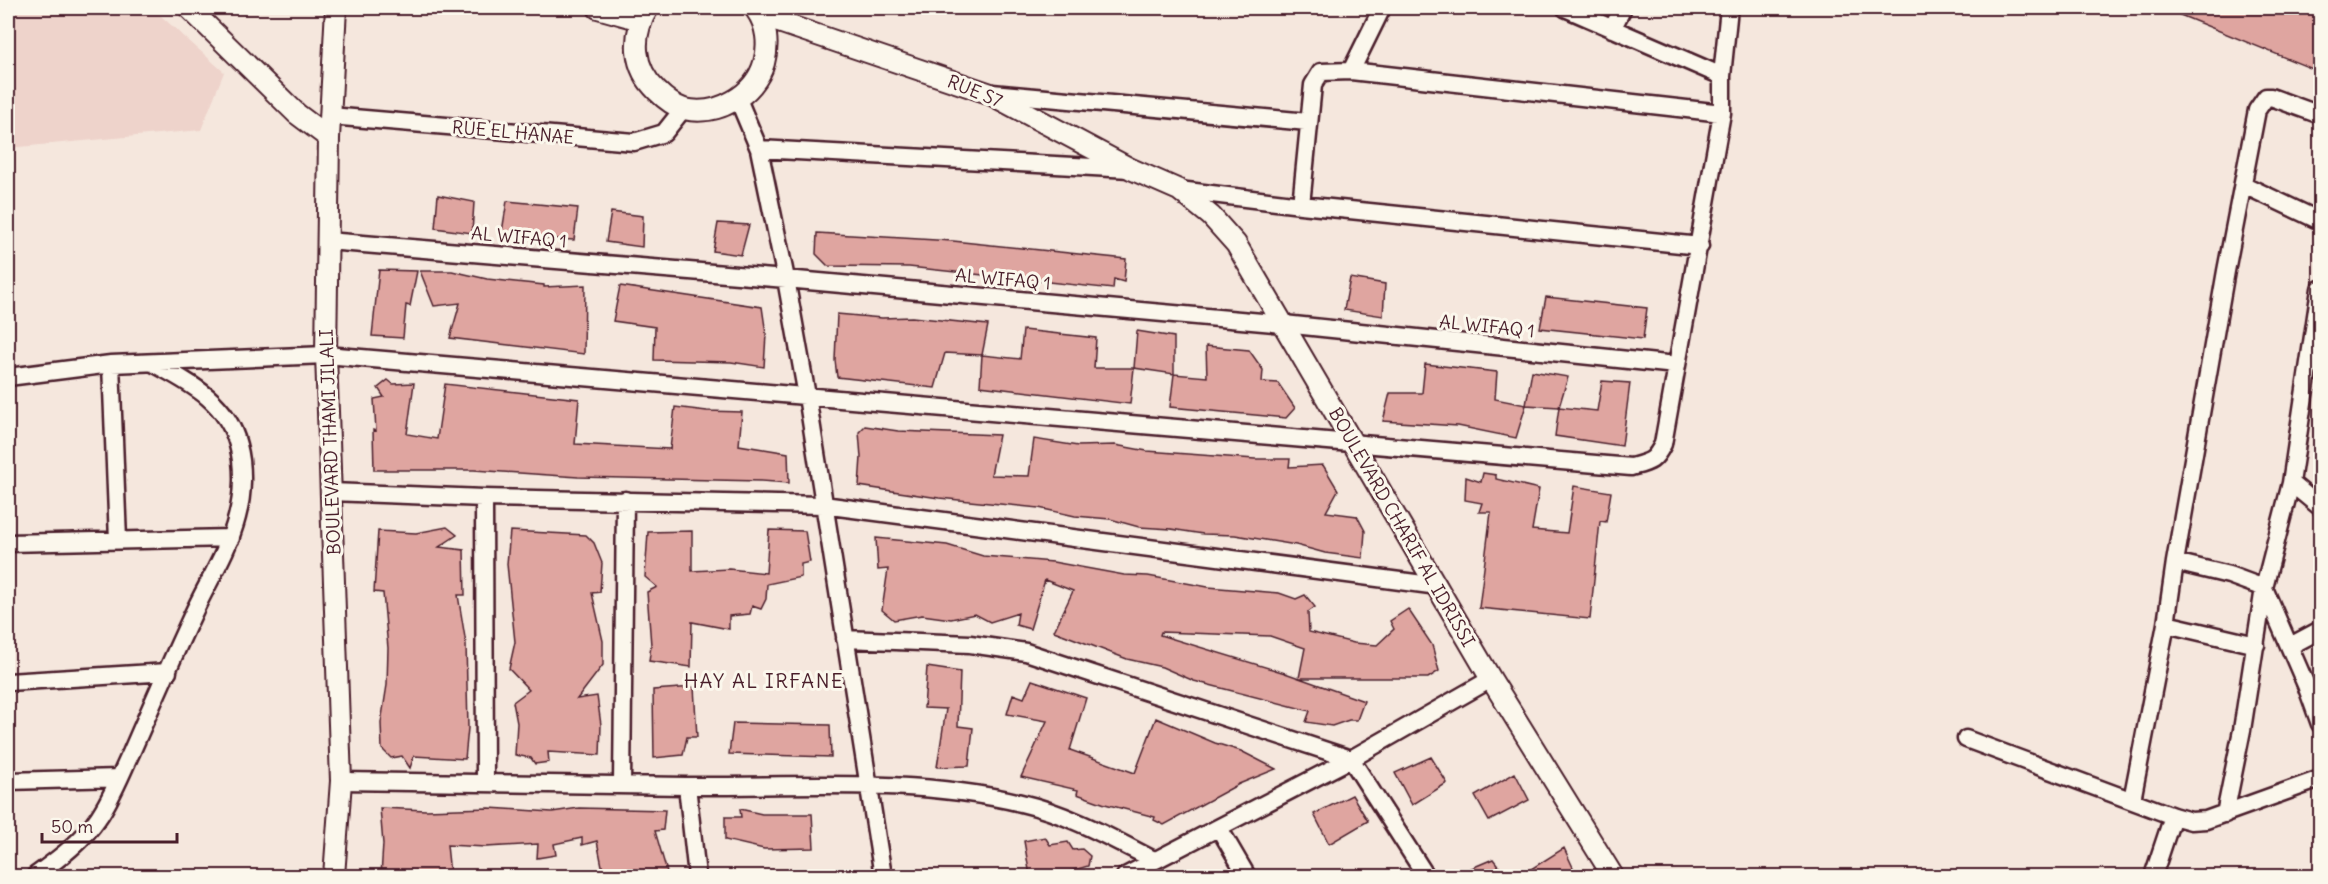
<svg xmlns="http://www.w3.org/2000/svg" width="2328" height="884" font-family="Delius,sans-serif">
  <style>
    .built { fill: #eed3cb }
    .building { fill: #dfa5a0; stroke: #4a1f2b; stroke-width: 1.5 }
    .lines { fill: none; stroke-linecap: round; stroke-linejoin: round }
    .minor-casing { stroke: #4a1f2b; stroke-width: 21 }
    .tertiary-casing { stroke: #4a1f2b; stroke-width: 24 }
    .minor { stroke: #fbf7ec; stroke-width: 16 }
    .tertiary { stroke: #fbf7ec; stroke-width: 20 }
    .labels { text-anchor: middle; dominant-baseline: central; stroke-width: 6; stroke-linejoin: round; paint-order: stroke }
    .street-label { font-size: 18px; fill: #4a1f2b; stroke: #fbf7ec }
    .neighbourhood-label { font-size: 20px; letter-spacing: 1.5px; fill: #4a1f2b; stroke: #fbf7ec }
  </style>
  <rect width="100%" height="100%" fill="#f5e7dd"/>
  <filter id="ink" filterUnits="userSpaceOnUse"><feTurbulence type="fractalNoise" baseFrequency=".0167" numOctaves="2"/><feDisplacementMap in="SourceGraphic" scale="12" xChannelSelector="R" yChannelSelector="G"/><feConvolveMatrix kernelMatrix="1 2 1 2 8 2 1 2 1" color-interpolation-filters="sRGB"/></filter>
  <g filter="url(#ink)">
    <!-- built -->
    <path class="built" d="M8 8H152L224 72 201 130 8 148Z"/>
    <!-- building -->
    <path class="building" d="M2163 8H2320V72Z
      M438 195 474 202 472 233 435 228Z
      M507 201 578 208 574 240 540 238 502 232Z
      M611 212 643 216 642 247 606 242Z
      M718 223 749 225 741 255 713 251Z
      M817 233 953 241 1126 259 1124 282 1114 279 1113 289 909 267 828 266 816 254Z
      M379 270 417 271 410 306 406 305 403 338 372 336Z
      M420 271H452L487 279 544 285V287L585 285 584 354 450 338 460 303 434 306Z
      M1350 278 1385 284 1383 316 1344 310Z
      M620 286 762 307 766 334 764 367 731 362 654 360 655 327 613 321Z
      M1546 297 1647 308 1643 339 1540 328Z
      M837 314 882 318 912 317 988 325 982 355 945 353 935 388 837 377 835 360Z
      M1023 330 1096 338 1094 368H1134L1130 404 980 386 982 355 1020 359Z
      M1137 331 1174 337V374L1134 368Z
      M1206 346 1249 350 1263 370 1262 382 1278 383 1295 408 1286 418 1170 407 1174 374 1207 377Z
      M1425 364 1497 372 1495 399 1526 405 1516 438 1458 426 1383 421 1390 393H1422Z
      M1532 371 1568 377 1559 407 1526 405Z
      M388 380 393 384 414 383 407 434 437 439 445 384 579 399 575 444 670 449 675 407 707 411 742 412 739 445 788 453 789 483 761 481 578 477 474 470H374L373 430 376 431 374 399 384 397 378 388Z
      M1602 381 1630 383 1622 446 1555 436 1559 407 1597 411Z
      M865 426 898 431 999 435 991 475 1029 476 1034 439 1078 446 1115 445 1147 451 1255 459H1290L1289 467 1323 465 1338 490 1326 512 1357 516 1365 531 1363 558 1325 553 1296 545 1235 535 1203 534 1171 529 1139 527 1110 519 1075 516 1039 508 939 498 859 486 861 457 859 432Z
      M1483 473 1496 475V479L1539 489 1532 530 1567 533 1574 486 1611 492 1606 522 1600 521 1590 619 1479 608 1491 512H1479L1482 503 1465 500 1466 477 1481 482Z
      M447 527 457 535 439 547 464 550 465 595H458L466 644 468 728 465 759 414 756 410 768 402 756 391 758 382 749 381 723 387 685 388 648 383 593 374 592 378 531 416 533Z
      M769 530 805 531 810 562 801 564V577L767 584 766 599 761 609 752 606 750 614 729 616V629L692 622 691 667 649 661 651 645 647 592 657 587 645 577 648 532 692 531V571L729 569 766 573Z
      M510 531 586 535 594 543 602 563 600 592 592 593 603 641V665L577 699 597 696 601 725 600 755 548 752 549 762 535 764 531 758 515 755 517 723 513 702 529 690 509 669 515 642 507 564Z
      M876 538 947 545 983 556 1053 562 1124 575 1148 576 1208 587 1279 593 1296 599 1305 595 1315 607 1308 612 1309 632 1354 643 1377 645 1394 629 1390 621 1408 609 1432 645 1439 671 1428 678H1299L1305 648 1270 636 1161 632 1160 635 1285 673 1364 701 1357 720H1349L1332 726 1306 722 1310 711 1194 681 1162 667 1127 659 1054 631 1073 591 1045 580 1030 629 1016 625 1018 613 990 622 975 614 951 619 922 615 894 620 882 610 888 569 878 570Z
      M927 667 960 672 958 726 973 728 969 766 937 767 946 709 924 708Z
      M1032 680 1086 698 1070 750 1135 773 1156 718 1215 743 1241 751 1276 769 1239 784 1164 825 1154 820 1155 817 1105 804 1077 794 1078 790 1021 777 1047 721 1007 714 1013 694 1024 698Z
      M694 687 697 737H687L683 755 654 758 653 690Z
      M733 723 830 725 831 757 729 754Z
      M1431 757 1447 783 1412 805 1395 773Z
      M1515 773 1529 800 1489 821 1475 796Z
      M1352 795 1368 821 1329 844 1314 814Z
      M380 808 426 810 489 808 552 812 579 808 665 810 663 830 655 831 667 872 604 876 597 841 582 845V838L554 844 556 855 537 858 538 844 486 847 447 845 450 874 381 876 383 844Z
      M740 809 762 814H812L814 848 764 849 725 840V817H741Z
      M1045 837 1050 845 1068 842 1073 850 1082 849 1090 856 1088 866 1065 873 1062 876H1030L1024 841Z
      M1564 848 1577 876H1520Z
      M1493 859 1506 876H1453Z"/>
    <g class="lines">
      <defs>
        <path id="minor" d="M1565 8 1722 76
          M1612 29 1623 8
          M1351 71 1382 8
          M992 93 1308 122
          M738 99 759 149 786 279 807 396 883 876
          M330 116 634 142 664 133 683 109
          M759 149 1130 169
          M2244 185 2320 221
          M1179 190 1301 205 1700 246
          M1301 205 1313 85 1321 72 1351 71 1722 113
          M327 241 786 279 1284 324 1676 365
          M111 364 118 540
          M8 377 111 364 326 355 1631 467C1650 462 1654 462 1663 444L1722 113V76L1729 8
          M2291 483 2320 507
          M331 492 484 498 823 505 1438 586
          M484 498 485 783
          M8 543 231 538
          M2175 562 2229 575 2264 588 2306 685 2320 724
          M2166 624 2256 645
          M845 639 970 644 1026 652 1351 759 1426 876
          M2290 646 2320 630
          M8 682 168 672
          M1966 739 2173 816 2191 821 2206 820 2320 779
          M8 781 119 778
          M341 781C456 782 571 785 686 786 798 787 912 777 1021 803 1069 814 1111 838 1154 860
          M622 785 625 500
          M687 786 697 876
          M2132 800 2166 624 2175 562 2226 271 2257 110 2266 97H2271L2320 115
          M2225 814 2242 730 2264 588 2291 483 2320 289
          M1219 828 1247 876
          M35 876C58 859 82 842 98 818 112 798 121 774 131 753 151 707 171 661 192 616 207 583 228 552 237 517 243 495 244 467 238 445 227 401 190 383 153 363
          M1125 876 1351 759 1491 679
          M2153 876 2173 816"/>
        <path id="tertiary" d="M189 8 297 114 329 138
          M598 8 641 20
          M648 8C631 36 633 68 657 91 664 98 674 106 684 109 717 117 755 95 764 63 769 45 767 25 756 10
          M761 16 988 93 1131 169 1179 190 1211 216 1236 244 1491 679 1613 876
          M334 876 341 781 326 355 329 138 336 8"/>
      </defs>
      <!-- minor casing -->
      <use href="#minor" class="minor-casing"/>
      <!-- tertiary casing -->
      <use href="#tertiary" class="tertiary-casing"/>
      <!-- minor -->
      <use href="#minor" class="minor"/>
      <!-- tertiary -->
      <use href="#tertiary" class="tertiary"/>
    </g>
  </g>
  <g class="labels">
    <!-- street labels -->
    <g class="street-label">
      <text transform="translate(975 91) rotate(22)">RUE S7</text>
      <text transform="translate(513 132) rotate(5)">RUE EL HANAE</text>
      <text transform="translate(519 237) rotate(5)">AL WIFAQ 1</text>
      <text transform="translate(1003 279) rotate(5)">AL WIFAQ 1</text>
      <text transform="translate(1487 326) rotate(6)">AL WIFAQ 1</text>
      <text transform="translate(330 442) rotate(-92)">BOULEVARD THAMI JILALI</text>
      <text transform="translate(1402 527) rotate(60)">BOULEVARD CHARIF AL IDRISSI</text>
    </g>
    <!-- neighbourhood labels -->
    <g class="neighbourhood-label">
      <text x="764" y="680">HAY AL IRFANE</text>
    </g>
  </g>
  <!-- margin -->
  <rect width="2328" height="884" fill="none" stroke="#fbf7ec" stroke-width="30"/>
  <rect x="15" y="15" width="2298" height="854" fill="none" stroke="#4a1f2b" stroke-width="2" filter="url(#ink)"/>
  <!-- scale -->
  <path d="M42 833v9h135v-9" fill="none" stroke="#4a1f2b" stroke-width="3"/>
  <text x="51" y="833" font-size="18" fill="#4a1f2b" stroke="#fbf7ec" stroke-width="4.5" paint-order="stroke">50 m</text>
</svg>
